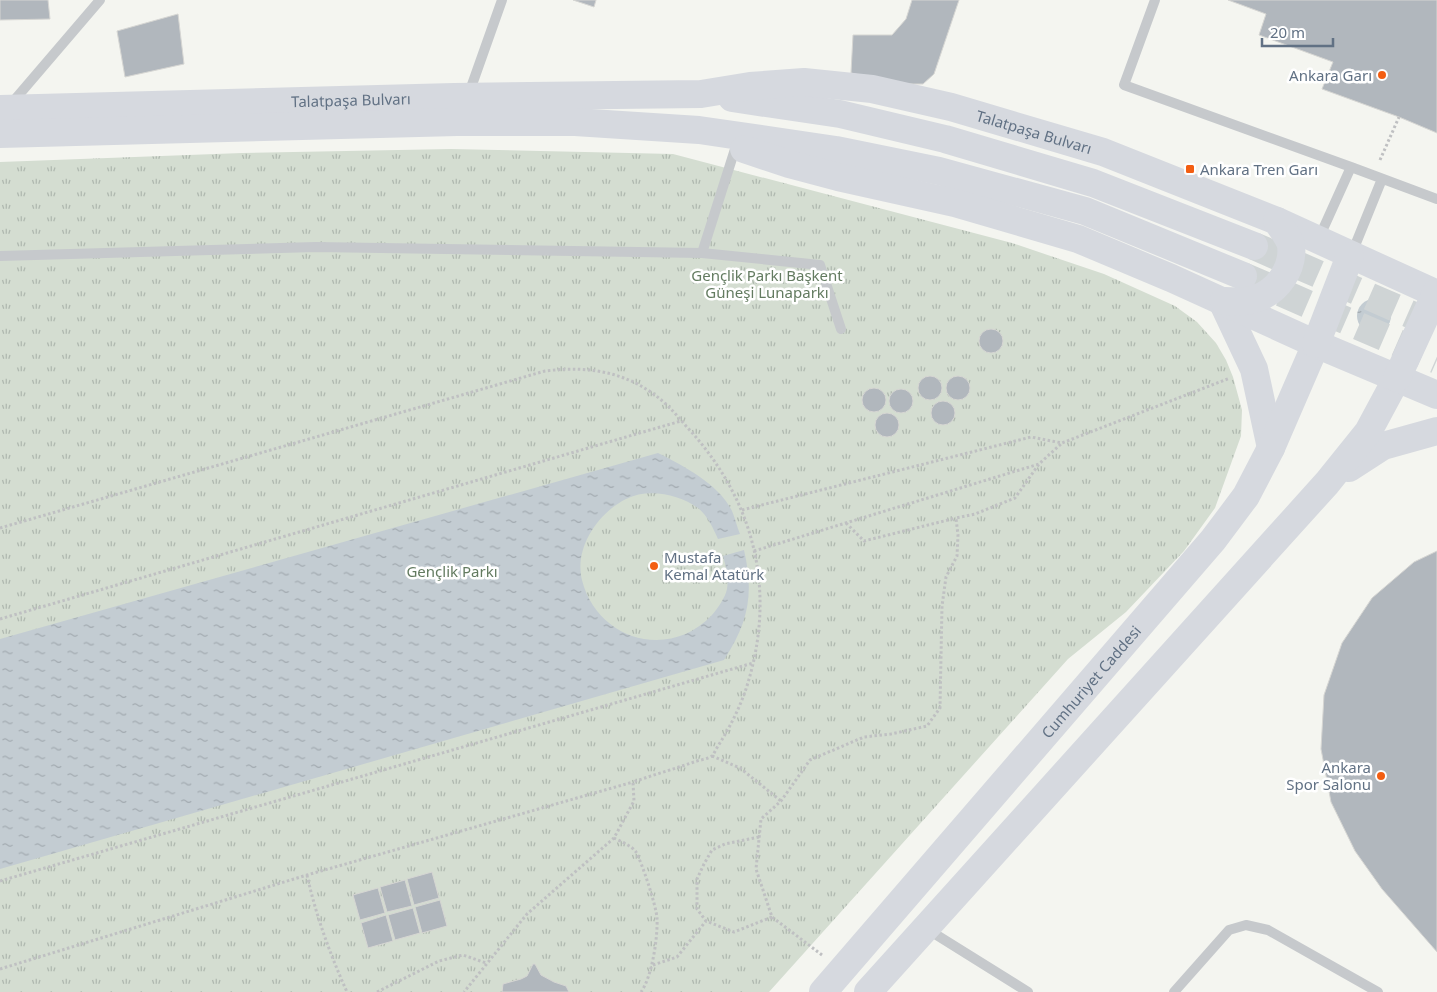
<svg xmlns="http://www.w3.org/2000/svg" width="1437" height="992" font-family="'Noto Sans',sans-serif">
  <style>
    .park { fill: url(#park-tufts) }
    .water { fill: url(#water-ripples) }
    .building { fill: #b1b7bd; stroke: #d6d6d3 }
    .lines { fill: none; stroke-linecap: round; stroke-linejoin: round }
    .primary-tunnel { stroke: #cfd4d5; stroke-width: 28; stroke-dasharray: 28 14; stroke-linecap: butt }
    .path { stroke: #bfc0c2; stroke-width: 3; stroke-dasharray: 2.5 2.5; stroke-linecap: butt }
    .service { stroke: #c6c9cc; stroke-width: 10 }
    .secondary { stroke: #d6d9df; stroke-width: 28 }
    .primary { stroke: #d6d9df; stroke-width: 28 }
    .poi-dot { fill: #f35e12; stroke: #fff; stroke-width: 2 }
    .labels { text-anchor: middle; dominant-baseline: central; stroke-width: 5; stroke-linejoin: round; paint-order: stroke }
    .poi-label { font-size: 15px; fill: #617184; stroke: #fff; text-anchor: end }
    .street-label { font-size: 15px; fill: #617184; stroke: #fff }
    .park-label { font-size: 15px; fill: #637b60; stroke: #fff }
  </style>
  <defs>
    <pattern id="park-tufts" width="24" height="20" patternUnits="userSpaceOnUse" patternTransform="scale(1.25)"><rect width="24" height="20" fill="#d4ddd1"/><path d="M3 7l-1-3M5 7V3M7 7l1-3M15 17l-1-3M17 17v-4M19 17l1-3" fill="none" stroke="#afb8af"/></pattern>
    <pattern id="water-ripples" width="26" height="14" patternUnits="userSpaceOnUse" patternTransform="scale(1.25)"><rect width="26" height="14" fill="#c3ccd2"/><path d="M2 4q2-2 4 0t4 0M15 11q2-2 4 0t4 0" fill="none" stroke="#a2aab0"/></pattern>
  </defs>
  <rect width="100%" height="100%" fill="#f4f5f0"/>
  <!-- park -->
  <path class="park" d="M451 149 673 154 1012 243 1104 274 1175 306 1197 322 1216 343 1226 360 1233 377 1242 410 1241 436 1215 508 1184 551 1126 612 1068 659 769 992H0V162L242 153Z"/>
  <!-- water -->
  <path class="water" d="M1357 316a17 17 0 1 1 34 0a17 17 0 1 1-34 0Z
    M658 453C682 465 720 485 732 511 735 518 737 527 740 534L718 539C713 528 708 516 698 508 678 494 648 488 626 499 598 513 574 548 582 580 597 640 669 661 712 615 718 608 725 598 727 589 729 577 726 567 723 556L744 550C754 593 749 622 724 660L0 869V639Z"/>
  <!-- building -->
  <path class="building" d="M0 0H48L50 19 0 20Z
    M573 0H596L594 7Z
    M912 0H959L934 74 923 84H899L851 73 853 35H892L906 19Z
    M1228 0H1437V133L1399 117 1322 89 1333 62 1259 35 1266 14Z
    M178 14 184 64 125 77 117 31Z
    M979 341a12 12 0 1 1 24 0a12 12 0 1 1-24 0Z
    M946 388a12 12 0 1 1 24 0a12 12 0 1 1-24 0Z
    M918 388a12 12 0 1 1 24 0a12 12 0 1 1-24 0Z
    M862 400a12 12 0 1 1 24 0a12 12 0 1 1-24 0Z
    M889 401a12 12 0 1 1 24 0a12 12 0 1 1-24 0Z
    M931 413a12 12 0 1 1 24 0a12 12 0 1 1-24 0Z
    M875 425a12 12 0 1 1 24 0a12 12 0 1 1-24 0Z
    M1437 551V952L1382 889 1355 851 1331 802 1321 749 1324 695 1342 643 1372 598 1414 562Z
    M432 872 439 898 414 905 407 879Z
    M405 880 412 906 387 912 380 887Z
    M378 888 385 913 360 920 353 895Z
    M440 900 447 926 422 933 415 907Z
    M413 908 420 933 395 940 388 915Z
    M386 915 393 941 368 948 361 923Z
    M533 964H535L541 975 554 982 566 986 569 992H502L503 984 521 979 527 976Z"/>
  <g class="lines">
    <!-- primary-tunnel -->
    <path class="primary-tunnel" d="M1254 246 1437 326
      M1243 276 1437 360"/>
    <!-- path -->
    <path class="path" d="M1380 160 1399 117
      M742 510 1031 437 1062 443 1230 378
      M846 523 864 541 956 518
      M0 528 545 371C592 365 633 373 668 406 674 412 680 419 686 426 756 501 778 594 745 692 738 711 729 729 718 746 716 749 714 754 712 756 708 759 699 760 694 762 674 769 653 775 633 782L634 801 614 838 527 914 464 992
      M754 551 1039 464
      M0 619 681 421
      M712 756 740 768 781 801
      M759 837 725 844 712 850 704 864 697 879V909L706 921 734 932 772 917
      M614 838C620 841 632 846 636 852 642 863 656 905 657 918 658 937 652 977 641 992
      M307 875C316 916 330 954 347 992
      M0 881 753 663
      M822 955 772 917 756 869 761 819 781 801 810 760 864 737 891 734 927 726 940 708 942 606 946 577 957 556 958 535 956 518 975 514 1015 498 1039 464 1062 443
      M653 965 677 957 706 921
      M0 969 307 875 633 782
      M377 992 439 961 463 955 486 963"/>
    <!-- service -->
    <path class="service" d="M1155 0 1124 85 1351 167 1319 238
      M468 96 502 0
      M11 104 100 0
      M1351 167 1437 199
      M702 253 820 265 841 329
      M1352 253 1382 179
      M0 256 316 247 702 253 736 146
      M927 929 1028 992
      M1174 992 1229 930 1246 925 1268 930 1378 992"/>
    <!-- secondary -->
    <g class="secondary">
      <path d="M1222 301 1254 369 1271 448"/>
      <path d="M1349 468 1383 446 1437 431"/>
      <path id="s1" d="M823 992 1213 540 1246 496 1271 448 1316 344"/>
      <path d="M868 992 1327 483 1368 432 1397 378"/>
    </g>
    <!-- primary -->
    <g class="primary">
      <path d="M732 98 840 114 945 139 1093 183 1254 246"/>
      <path id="s2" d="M0 109 454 97 701 94 750 86 804 82 872 89 951 107 1103 152 1277 221 1437 294"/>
      <path d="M0 134 457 122H575L699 130 836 150 939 171 1085 211 1243 276"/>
      <path d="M744 149 789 164 838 177 955 203 1078 239 1171 278 1316 344 1437 395"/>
      <path d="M1224 301C1234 301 1245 303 1255 299 1277 292 1294 269 1291 245 1289 237 1281 228 1277 221"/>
      <path d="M1316 344 1350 256"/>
      <path d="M1397 378 1436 293"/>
    </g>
  </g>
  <!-- markers -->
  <g class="poi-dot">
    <circle cx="1382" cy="75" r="5"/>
    <rect x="1185" y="164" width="10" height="10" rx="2.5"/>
    <circle cx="654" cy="566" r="5"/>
    <circle cx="1381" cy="776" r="5"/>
  </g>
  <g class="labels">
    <!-- poi labels -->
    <g class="poi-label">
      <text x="1372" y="75">Ankara Garı</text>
      <text x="1200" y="169" text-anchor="start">Ankara Tren Garı</text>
      <text x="664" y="557" text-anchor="start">Mustafa<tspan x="664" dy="17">Kemal Atatürk</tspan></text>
      <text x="1371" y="767">Ankara<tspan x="1371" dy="17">Spor Salonu</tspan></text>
    </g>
    <!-- street labels -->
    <g class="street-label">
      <text stroke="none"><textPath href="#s2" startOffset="351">Talatpaşa Bulvarı</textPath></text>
      <text stroke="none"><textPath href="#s2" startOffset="1041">Talatpaşa Bulvarı</textPath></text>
      <text stroke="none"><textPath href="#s1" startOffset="410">Cumhuriyet Caddesi</textPath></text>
    </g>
    <!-- park labels -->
    <g class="park-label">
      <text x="767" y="275">Gençlik Parkı Başkent<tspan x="767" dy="17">Güneşi Lunaparkı</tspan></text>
      <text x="452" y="571">Gençlik Parkı</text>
    </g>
  </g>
  <!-- scale -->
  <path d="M1262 38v8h71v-8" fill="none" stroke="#617184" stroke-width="2.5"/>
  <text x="1270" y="38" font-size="15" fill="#617184" stroke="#ffffff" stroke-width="4" paint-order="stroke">20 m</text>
</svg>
